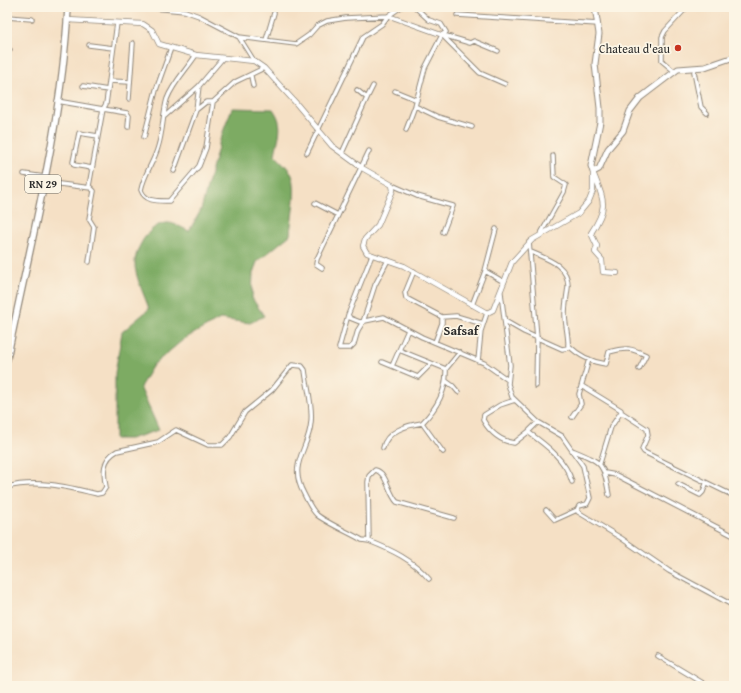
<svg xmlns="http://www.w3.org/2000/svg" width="741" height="693" font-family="'Gentium Book Plus',serif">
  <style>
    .forest { fill: #7dab64; stroke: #546b48 }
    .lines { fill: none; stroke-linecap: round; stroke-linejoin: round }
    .minor-casing { stroke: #908678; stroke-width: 5.5 }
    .tertiary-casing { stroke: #908678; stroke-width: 6 }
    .secondary-casing { stroke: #908678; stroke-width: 7 }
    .primary-casing { stroke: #908678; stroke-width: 8 }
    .minor { stroke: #fff; stroke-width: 3.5 }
    .tertiary { stroke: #fff; stroke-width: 4.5 }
    .secondary { stroke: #fff; stroke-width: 5 }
    .primary { stroke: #fff; stroke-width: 5.5 }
    .poi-dot { fill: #c8321e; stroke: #fcf5e5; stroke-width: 1.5 }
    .labels { text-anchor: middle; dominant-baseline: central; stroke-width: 3.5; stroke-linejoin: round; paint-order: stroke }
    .shield { fill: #fcf5e5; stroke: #6a6863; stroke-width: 1 }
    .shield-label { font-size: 11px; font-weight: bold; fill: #2b2b2b }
    .poi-label { font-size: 12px; fill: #2b2b2b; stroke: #fcf5e5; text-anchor: end }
    .neighbourhood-label { font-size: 13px; font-weight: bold; fill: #2b2b2b; stroke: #fcf5e5 }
  </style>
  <rect width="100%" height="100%" fill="#fcf5e5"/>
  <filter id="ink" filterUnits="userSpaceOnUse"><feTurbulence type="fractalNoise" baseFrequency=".025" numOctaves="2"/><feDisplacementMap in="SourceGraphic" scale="8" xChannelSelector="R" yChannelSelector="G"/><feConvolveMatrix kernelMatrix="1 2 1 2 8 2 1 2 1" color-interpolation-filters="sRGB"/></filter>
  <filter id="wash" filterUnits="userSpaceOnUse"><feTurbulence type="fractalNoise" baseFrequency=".012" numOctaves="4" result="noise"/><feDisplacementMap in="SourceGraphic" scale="16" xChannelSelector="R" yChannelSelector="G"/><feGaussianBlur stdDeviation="0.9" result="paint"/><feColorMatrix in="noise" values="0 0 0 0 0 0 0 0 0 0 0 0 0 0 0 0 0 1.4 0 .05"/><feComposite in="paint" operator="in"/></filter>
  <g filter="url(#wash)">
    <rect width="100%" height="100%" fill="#f5e0c5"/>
    <!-- forest -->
    <path class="forest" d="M232 108 273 109C285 126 278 136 275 155 281 161 288 167 292 175 298 188 291 220 290 235L257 262 253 273 252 298 264 316 250 323 220 319 184 339 153 365 140 387 159 430 130 439H115V373L122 332 149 309C145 296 134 275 135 262 136 247 150 224 166 223 173 222 182 228 189 231L201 210 220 140Z"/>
  </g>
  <g filter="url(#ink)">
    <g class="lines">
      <defs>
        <path id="minor" d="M143 7 185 11 199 16 239 37 296 44 309 35 317 26 327 21 346 18 388 16
          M457 15 598 24
          M389 16 442 35 446 32 441 24 429 20 415 7
          M7 17 32 19
          M117 23 106 104 103 109 127 113 129 116 128 127
          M442 35 480 73 505 84
          M443 35 470 43 474 41 498 51
          M239 37 254 61
          M266 40 274 13
          M89 45 113 48
          M7 50H10
          M196 55C187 69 173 83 167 99 163 112 163 132 158 147 154 162 144 174 141 190 145 202 158 201 169 201L199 166 206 148 213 102 235 82 264 68
          M695 68 694 72 701 107 707 113
          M674 71 662 61V37L665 31 687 7
          M251 76 253 86
          M109 81 130 82
          M83 86 108 90
          M395 91 417 100
          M367 98 373 86
          M129 99 133 43
          M57 101 103 109 89 186 94 191 89 219 94 227 89 262
          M415 106 438 117 472 127
          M196 110 206 102H213
          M165 116 199 86 222 59
          M406 130 415 106 425 68 442 35
          M144 137 156 90 171 48
          M307 153 363 37 382 24 388 16 401 7
          M342 153 367 98 357 90
          M92 168 74 165 73 162 79 133 98 136
          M174 171 196 110 199 86
          M24 174 44 177
          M44 182 91 188
          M392 185 417 196 453 206 443 232
          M315 203 338 215
          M540 235 564 192 566 185 554 177 553 156
          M529 242 537 338 536 386
          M372 255 348 315 350 318 360 322 384 317 422 337 484 363 508 380
          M322 268 316 264 317 259 369 151
          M414 271 405 293 406 298 442 317V323L435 342
          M485 271 496 229
          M501 293 510 365 508 384 512 397 538 422 562 436 573 452 583 466 590 498 587 504 579 506 577 510 578 512 621 538 669 571 734 606
          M472 305 485 271 504 282
          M348 315 339 348H350L354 344 358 330 363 322 375 285 388 260
          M442 317 456 316 483 324
          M505 321 524 332 562 349 568 348C569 337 565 325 565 314 565 305 567 296 568 287 569 265 547 259 531 252
          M568 345C579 356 591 362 606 364L609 352C626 347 631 348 646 355L639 369
          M399 350 446 369
          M478 361 481 331 487 313
          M382 362 418 377 431 364
          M392 366 408 330
          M446 381 453 386 458 392
          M582 386 621 410V412L647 429 648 435 642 449 644 452 734 496
          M515 400 500 405 484 415 483 420C490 432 500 441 514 443L528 432C546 445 566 460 572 482
          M572 417 581 404 579 394 589 359
          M422 423 443 452
          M528 432 538 422
          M383 448C386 431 408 425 422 423 437 408 447 391 446 369L460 352
          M572 450C603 463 603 462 609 495
          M600 463 611 427 621 412
          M605 473 616 475 734 536
          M678 484 700 495 703 492 706 484
          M7 487C36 479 68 487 97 494L102 493 106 487C103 473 102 459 117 451L158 442 176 430 208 445H222L230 437 245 412 272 390 292 365 302 366 305 370C307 387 313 405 311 422 309 450 287 463 304 494 308 502 311 509 317 515 327 523 350 533 362 540L369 541 368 482 369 476 375 470C387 472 388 493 397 502L454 518
          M546 510 555 520 577 510
          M369 541C392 550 413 560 429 579
          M658 656 708 686"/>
        <path id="tertiary" d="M67 20 143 24 152 30 159 44 196 55 254 61 264 68 295 102 332 146 362 168 392 185 393 190 378 225 365 239 363 246 367 253 404 266 487 313 493 310 512 262 532 240 579 213 589 201 593 191V172C604 201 609 206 591 233L597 246 595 252 602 260 603 272 617 273"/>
        <path id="secondary" d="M595 7 599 34 595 64 600 108V122L591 166 593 172 599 169 608 149 623 131 630 111 640 98 678 69 705 67 734 57"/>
        <path id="primary" d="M7 359C30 244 62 125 68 7"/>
      </defs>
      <!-- minor casing -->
      <use href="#minor" class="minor-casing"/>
      <!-- tertiary casing -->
      <use href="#tertiary" class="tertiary-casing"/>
      <!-- secondary casing -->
      <use href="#secondary" class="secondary-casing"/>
      <!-- primary casing -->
      <use href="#primary" class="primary-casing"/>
      <!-- minor -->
      <use href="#minor" class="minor"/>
      <!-- tertiary -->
      <use href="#tertiary" class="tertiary"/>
      <!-- secondary -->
      <use href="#secondary" class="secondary"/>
      <!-- primary -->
      <use href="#primary" class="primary"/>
    </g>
  </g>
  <!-- markers -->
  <circle class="poi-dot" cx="678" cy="48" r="4"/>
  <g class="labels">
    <!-- shield labels -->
    <rect class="shield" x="25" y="175" width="36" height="18" rx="3"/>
    <g class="shield-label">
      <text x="43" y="184">RN 29</text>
    </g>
    <!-- poi labels -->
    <g class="poi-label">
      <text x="670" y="48">Chateau d'eau</text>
    </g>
    <!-- neighbourhood labels -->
    <g class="neighbourhood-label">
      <text x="461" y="330">Safsaf</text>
    </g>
  </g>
  <!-- margin -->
  <rect width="741" height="693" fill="none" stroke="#fcf5e5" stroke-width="24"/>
</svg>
